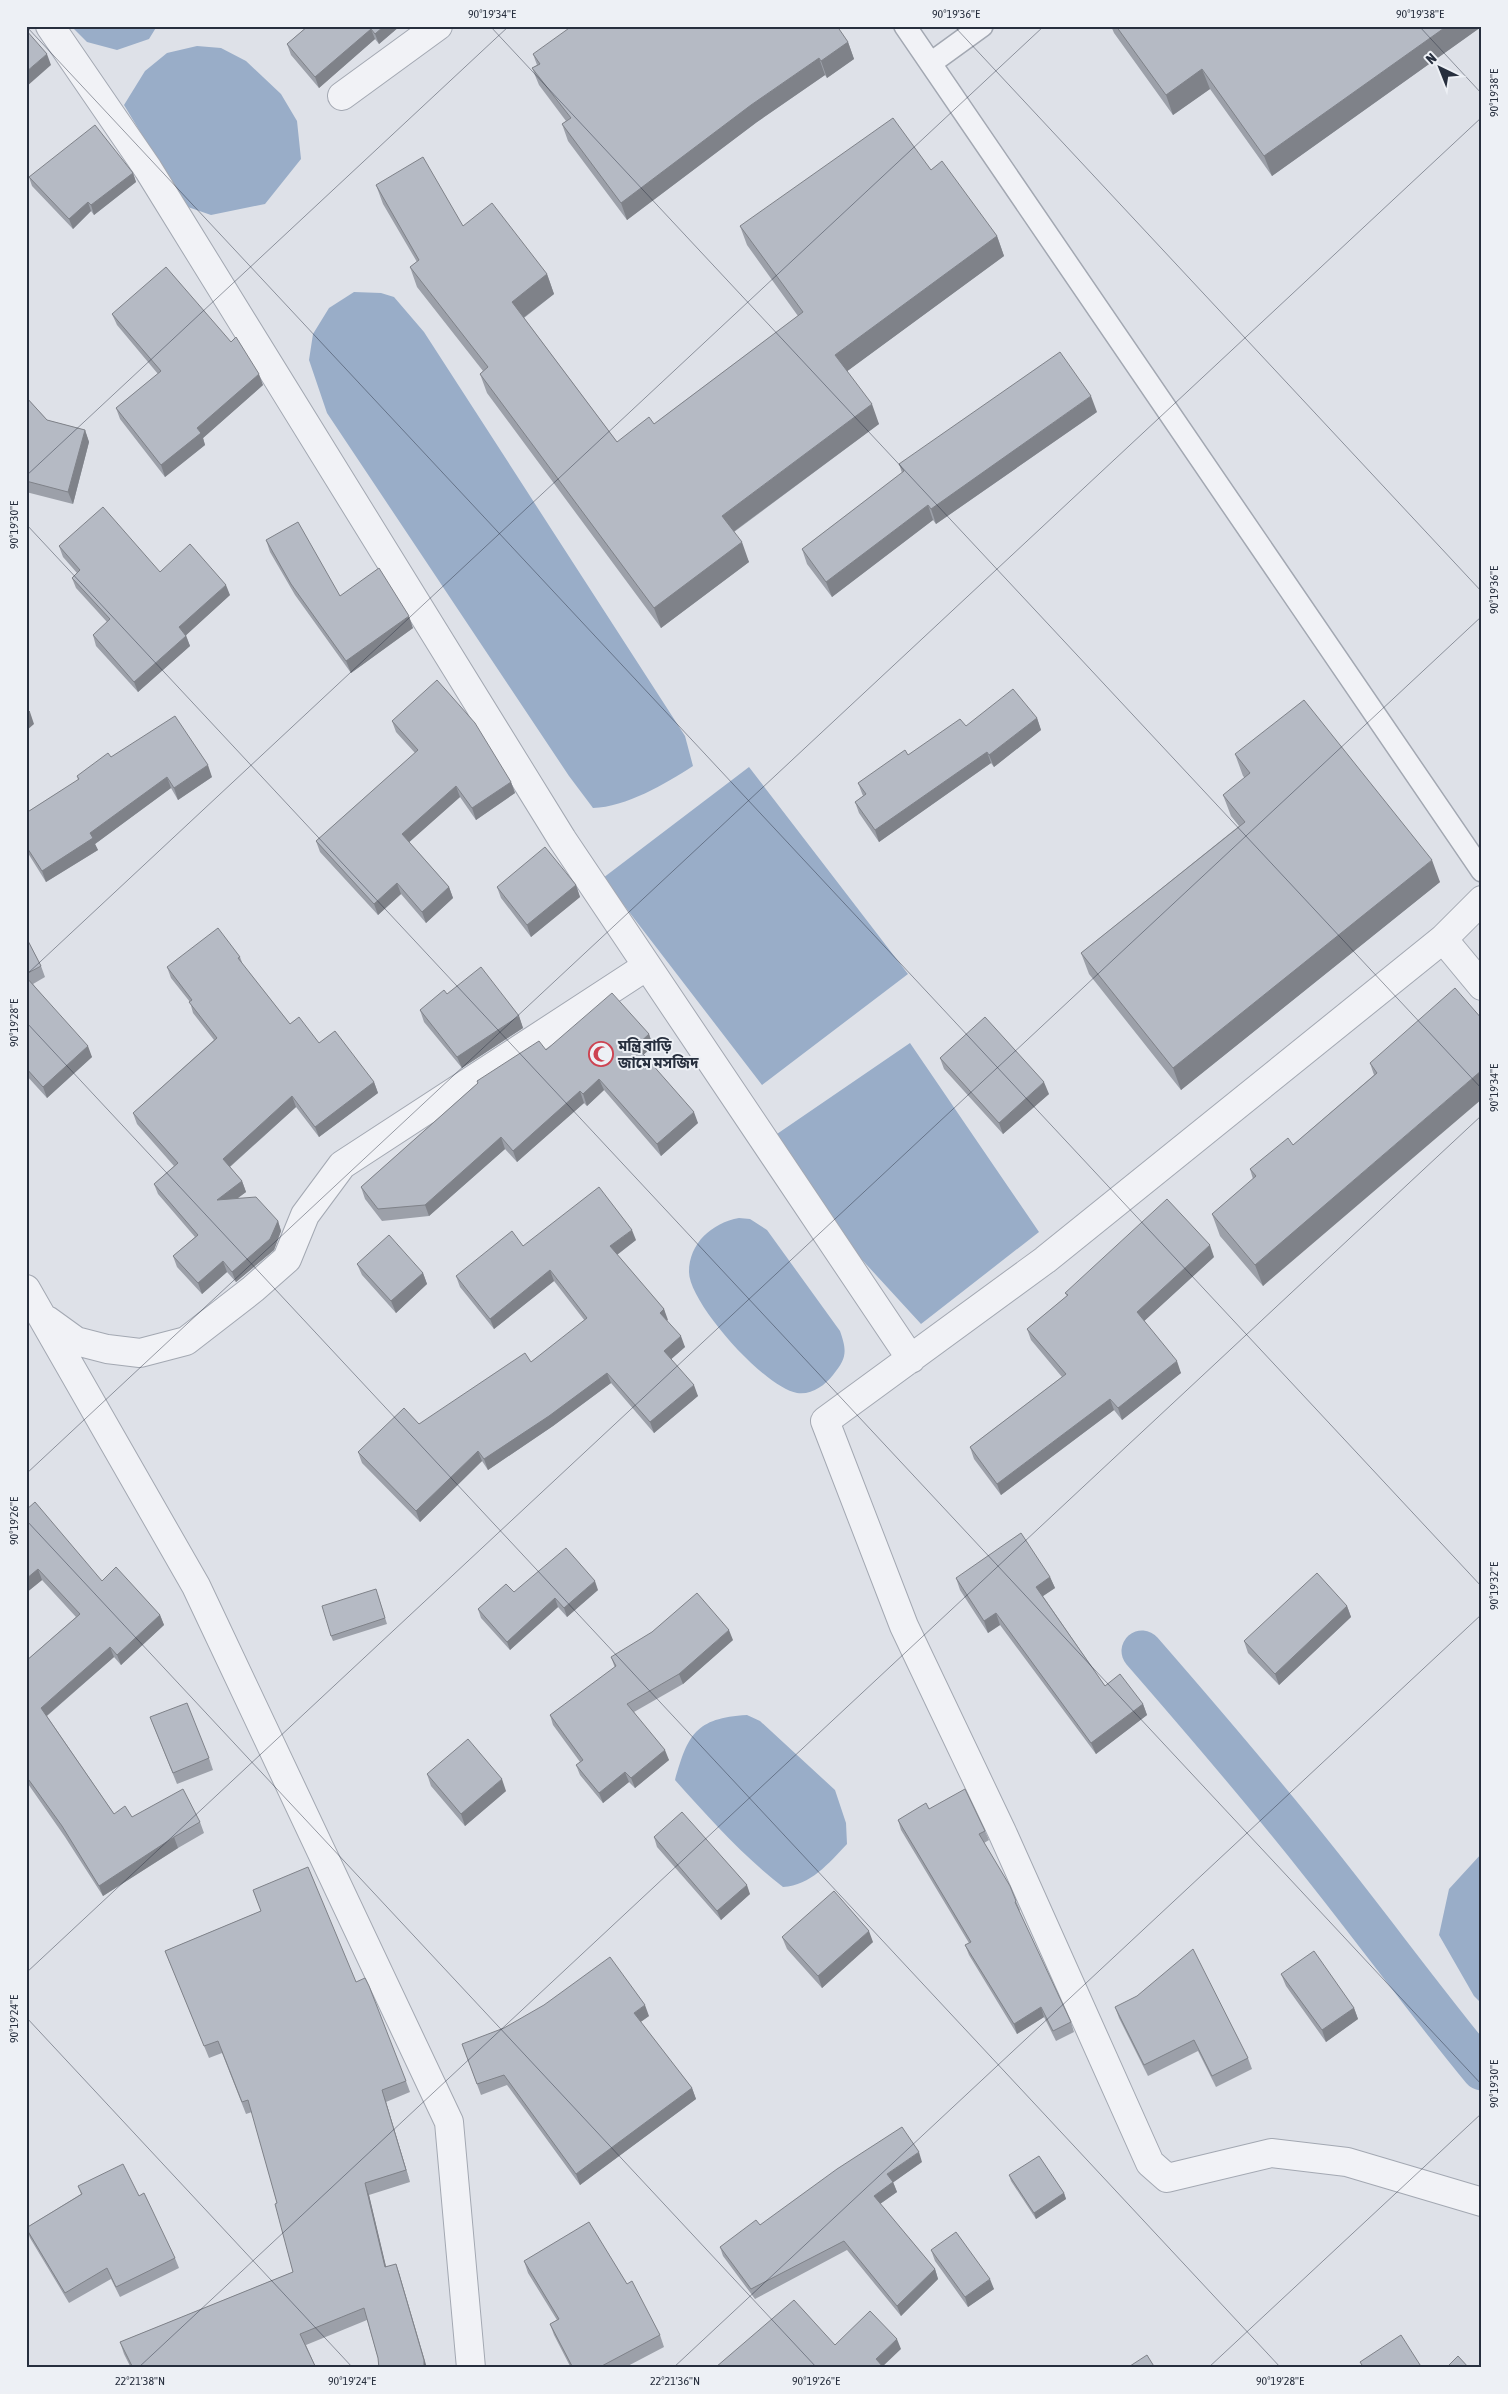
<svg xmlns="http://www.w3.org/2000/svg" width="1508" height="2394" font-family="'Asap Condensed','Noto Sans Bengali',sans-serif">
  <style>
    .water { fill: #99adc8 }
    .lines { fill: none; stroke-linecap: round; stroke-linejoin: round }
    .canal { stroke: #99adc8; stroke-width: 41 }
    .lane-casing { stroke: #a3a8b2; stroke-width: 24 }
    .street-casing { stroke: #a3a8b2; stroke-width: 30 }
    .lane { stroke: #f1f2f6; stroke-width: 21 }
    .street { stroke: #f1f2f6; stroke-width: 28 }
    .wall { fill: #9ca0a9 }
    .shaded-wall { fill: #7f8289 }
    .building { fill: #b5bac4; stroke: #7f8289 }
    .ticks { fill: none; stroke: #272f3e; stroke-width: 1; stroke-opacity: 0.45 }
    .labels { text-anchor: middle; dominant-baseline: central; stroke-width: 4; stroke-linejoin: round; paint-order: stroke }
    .poi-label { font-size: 15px; font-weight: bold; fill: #272f3e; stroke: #edf0f5; text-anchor: start }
    .neatline { fill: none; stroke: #272f3e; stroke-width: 2 }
    .ticks-label { font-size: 12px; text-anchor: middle; fill: #272f3e }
  </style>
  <rect width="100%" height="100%" fill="#dee1e8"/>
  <!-- water -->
  <path class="water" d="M71 26H157L149 39 117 50 87 42Z
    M197 46 221 48 246 61 281 94 297 121 301 159 265 204 211 215 185 206 124 105 145 71 167 53Z
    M354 292 381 293 394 297 424 332 685 736 693 766C665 784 626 807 593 808L569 776 327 413 309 360 313 334 329 308Z
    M749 767 908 974 762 1085 603 878Z
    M910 1043 1039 1232 921 1324 854 1251 774 1136Z
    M739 1218 750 1219 767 1230 840 1331C847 1351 847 1358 833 1375 824 1386 812 1395 797 1393 765 1388 689 1303 689 1272 689 1243 712 1223 739 1218Z
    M747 1715 760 1721 835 1790 846 1823 847 1844C828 1864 811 1885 783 1887 743 1856 709 1818 675 1780 688 1735 695 1718 747 1715Z
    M1482 1853V2004L1474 1996 1439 1935 1449 1889Z"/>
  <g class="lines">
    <!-- canal -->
    <path class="canal" d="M1142 1651C1203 1721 1263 1791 1320 1863 1375 1932 1426 2002 1482 2070"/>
    <defs>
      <path id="lane" d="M905 26 1482 871
        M931 63 982 26"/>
      <path id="street" d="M50 26 148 169 562 839 911 1359
        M342 96 438 26
        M1482 900 1443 939 1045 1260 825 1421 904 1626 1002 1832 1150 2163 1167 2178 1271 2153 1347 2162 1482 2202
        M1443 939 1482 986
        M26 1289 196 1586 449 2122 471 2368
        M47 1320 76 1341 107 1349 140 1353 186 1341 253 1289 287 1259 305 1215 342 1165 647 966"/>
    </defs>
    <!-- lane casing -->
    <use href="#lane" class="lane-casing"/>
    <!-- street casing -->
    <use href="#street" class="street-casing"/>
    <!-- lane -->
    <use href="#lane" class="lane"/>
    <!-- street -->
    <use href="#street" class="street"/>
  </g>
  <!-- wall -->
  <path class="wall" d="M308 26H400L379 44 375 39 319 88 291 55 287 44Z
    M1111 26H1481V27L1272 176 1210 89 1173 115 1114 33Z
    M848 42 854 59 827 78 825 75 757 122 627 220 568 141 562 124 566 121 539 85 532 68 537 65 533 54Z
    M931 170 997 236 1004 256 847 371 879 424 734 532 749 562 661 628 487 393 480 374 483 371 417 287 410 267 417 262 383 204 376 185 463 226 547 274 554 294 524 318 617 442 654 424 798 316 747 245 740 226Z
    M133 173 136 182 94 215 91 211 73 229 32 186 29 177Z
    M112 314 263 385 203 438 205 445 165 477 120 419 116 408 158 374 117 325Z
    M26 397 47 420 85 430 89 442 73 504 26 492Z
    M1097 412 936 524 933 520 832 597 807 564 802 549 902 473 899 464Z
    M266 540 340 596 413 628 351 673 295 595 270 552Z
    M59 546 230 595 186 635 190 646 138 692 96 646 93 635 107 622 76 588 72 578 77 573 63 557Z
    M1037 718 1041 730 994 767 991 763 879 842 859 813 855 802 863 796 858 783 908 755 966 726Z
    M392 721 511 782 515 793 476 820 460 797 409 842 449 887 453 898 426 923 401 894 378 915 320 852 316 841 415 753 396 732Z
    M1235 754 1440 882 1181 1090 1089 974 1081 953 1239 826 1231 816 1223 795 1245 778 1243 776Z
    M111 757 212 777 178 800 171 788 95 844 98 850 46 882 26 850V813L78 780 77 776Z
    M576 885 580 897 531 937 501 898 497 887Z
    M26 937 41 966 45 977 33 984 92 1057 47 1098 26 1075Z
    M240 957 243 965 290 1024 319 1043 374 1082 378 1093 319 1137 296 1107 230 1167 242 1181 246 1192 237 1198 278 1221 281 1231 274 1250 236 1282 227 1272 202 1294 177 1267 173 1256 195 1237 158 1194 154 1184 174 1166 137 1124 133 1113 214 1040 193 1013 190 1002 171 978 167 967Z
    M447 994 519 1016 523 1028 462 1068 424 1022 420 1010Z
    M1482 1019 1263 1286 1220 1236 1212 1214 1253 1179 1250 1169 1293 1145 1374 1075 1370 1063Z
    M649 1034 653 1046 643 1055 698 1123 661 1156 604 1090 587 1106 584 1103 517 1162 505 1149 429 1216 382 1221 365 1199 361 1187 478 1083 477 1081 546 1050Z
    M940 1058 1049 1094 1003 1134 944 1069Z
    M636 1240 617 1255 664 1309 667 1321 685 1347 671 1359 698 1396 654 1433 611 1383 553 1426 488 1470 482 1461 420 1522 362 1463 358 1452 419 1424 531 1362 585 1321 554 1281 494 1329 460 1287 456 1276 523 1246Z
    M1214 1257 1144 1321 1181 1373 1122 1420 1114 1410 1001 1495 974 1459 970 1447 1062 1377 1031 1340 1027 1329 1067 1296 1065 1293Z
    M357 1264 423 1273 427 1284 396 1313 362 1275Z
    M26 1510 102 1581 160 1615 164 1625 121 1665 114 1657 47 1716 114 1814 132 1817 200 1822 204 1833 178 1848 103 1896 65 1837 26 1781V1661L76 1617 42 1580 26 1593Z
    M1050 1577 1055 1588 1043 1596 1105 1686 1143 1704 1147 1715 1096 1754 1000 1625 988 1633 960 1590 956 1578Z
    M598 1590 567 1617 558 1607 510 1650 481 1618 478 1609 514 1592Z
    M378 1595 387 1624 333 1641 331 1636Z
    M1347 1606 1351 1617 1279 1685 1248 1653 1244 1641Z
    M733 1640 683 1684 634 1712 669 1760 635 1788 629 1782 603 1803 580 1775 576 1765 580 1762 553 1725 550 1715 615 1668 611 1657Z
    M150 1717 209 1758 213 1770 177 1784Z
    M427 1774 506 1791 465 1826 431 1786Z
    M929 1809 985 1831 989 1840 984 1843 1016 1901 1020 1910 1019 1911 1071 2022 1074 2032 1056 2041 1044 2017 1017 2034 969 1955 965 1945 969 1943 901 1830 898 1820Z
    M654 1837 750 1894 721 1920 657 1847Z
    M253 1890 356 1982 406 2081 410 2092 386 2102 410 2182 369 2195 386 2267 396 2264 400 2276 378 2358 367 2320 306 2345 316 2368H131L124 2354 120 2342 293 2272 277 2203 252 2112 246 2114 222 2053 209 2058 165 1951 261 1911Z
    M782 1937 873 1942 822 1988 787 1949Z
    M1281 1974 1354 2008 1358 2019 1326 2042 1286 1986Z
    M1115 2007 1248 2058 1252 2069 1216 2087 1198 2051 1148 2076 1119 2018Z
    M649 2016 640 2022 692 2088 696 2099 580 2185 507 2085 481 2095 462 2044Z
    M922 2162 893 2182 897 2192 880 2204 935 2269 938 2279 901 2316 847 2250 755 2299 723 2256 720 2247 760 2225Z
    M1009 2175 1064 2193 1066 2199 1036 2219 1011 2181Z
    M78 2186 139 2196 175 2258 179 2268 120 2297 111 2279 69 2303 30 2238 26 2228 81 2194Z
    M931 2250 994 2289 968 2307 935 2261Z
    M524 2261 627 2284 660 2335 664 2347 624 2368H571L554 2335 550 2324 557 2320 528 2273Z"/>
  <!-- shaded-wall -->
  <path class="shaded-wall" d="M384 26H400L379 44 375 34Z
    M1447 26H1481V27L1272 176 1264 156Z
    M371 29 375 39 319 88 315 77Z
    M848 42 854 59 827 78 821 61Z
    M47 54 51 65 26 87V72Z
    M819 58 825 75 757 122 627 220 621 203 751 105Z
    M1202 69 1210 89 1173 115 1166 95Z
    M133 173 136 182 94 215 91 205Z
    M88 202 91 211 73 229 69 219Z
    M997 236 1004 256 842 375 835 355Z
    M547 274 554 294 519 321 512 302Z
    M259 374 263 385 203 438 205 445 165 477 161 465 197 428Z
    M1091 396 1097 412 936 524 931 509Z
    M872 404 879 424 729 535 722 516Z
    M85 430 89 442 73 504 68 492Z
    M928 505 933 520 832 597 826 582Z
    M742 542 749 562 661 628 654 608Z
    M226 585 230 595 183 638 179 627Z
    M409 616 413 628 351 673 346 661Z
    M186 636 190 646 138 692 134 682Z
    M30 712 34 724 26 731V716Z
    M1037 718 1041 730 994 767 989 755Z
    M987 752 991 763 879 842 875 830Z
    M208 765 212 777 178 800 174 788Z
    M167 777 171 788 95 844 98 850 46 882 42 871 90 833Z
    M511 782 515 793 476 820 472 808Z
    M456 786 460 797 406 845 402 834Z
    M1432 860 1440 882 1181 1090 1173 1068Z
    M397 883 401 894 378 915 374 904Z
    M576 885 580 897 531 937 527 925Z
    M449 887 453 898 426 923 422 912Z
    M519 1016 523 1028 462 1068 457 1057Z
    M649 1034 653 1046 640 1058 636 1046Z
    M88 1046 92 1057 47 1098 43 1087Z
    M1482 1070V1099L1263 1286 1255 1265Z
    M599 1079 604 1090 587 1106 583 1094Z
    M374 1082 378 1093 319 1137 315 1127Z
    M1044 1082 1049 1094 1003 1134 999 1123Z
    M580 1091 584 1103 517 1162 513 1151Z
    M292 1096 296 1107 227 1169 223 1159Z
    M694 1112 698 1123 661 1156 657 1144Z
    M501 1137 505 1149 429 1216 425 1205Z
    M242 1181 246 1192 221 1211 217 1200Z
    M278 1221 281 1231 274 1250 236 1282 232 1272Z
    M632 1230 636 1240 614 1257 610 1246Z
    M1210 1245 1214 1257 1141 1324 1137 1312Z
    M223 1261 227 1272 202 1294 198 1283Z
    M550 1270 554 1281 494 1329 490 1319Z
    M423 1273 427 1284 396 1313 391 1301Z
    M664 1309 668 1320 664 1323 660 1313Z
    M681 1336 685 1347 668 1362 664 1351Z
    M1177 1361 1181 1373 1122 1420 1118 1408Z
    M607 1373 611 1383 553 1426 488 1470 484 1459Z
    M694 1385 698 1396 654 1433 650 1422Z
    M1110 1399 1114 1410 1001 1495 997 1484Z
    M478 1451 482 1461 420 1522 416 1511Z
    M38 1569 42 1580 26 1593V1579Z
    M1050 1577 1055 1588 1040 1598 1036 1587Z
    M595 1581 598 1590 567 1617 564 1608Z
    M555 1598 558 1607 510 1650 507 1642Z
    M1347 1606 1351 1617 1279 1685 1275 1674Z
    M996 1613 1000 1625 988 1633 984 1621Z
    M160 1615 164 1625 121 1665 117 1655Z
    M729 1630 733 1640 683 1684 679 1674Z
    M110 1647 114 1657 44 1718 41 1708Z
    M1143 1704 1147 1715 1096 1754 1091 1743Z
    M665 1750 669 1760 635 1788 631 1778Z
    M625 1772 629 1782 603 1803 599 1793Z
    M502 1779 506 1791 465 1826 461 1814Z
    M174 1837 178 1848 103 1896 99 1886Z
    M747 1885 750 1894 721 1920 717 1911Z
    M869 1931 873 1942 822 1988 818 1976Z
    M645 2005 649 2016 638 2024 634 2013Z
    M1041 2007 1044 2017 1017 2034 1014 2024Z
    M1354 2008 1358 2019 1326 2042 1322 2030Z
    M692 2088 696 2099 580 2185 576 2174Z
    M382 2090 386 2102 410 2182 406 2170Z
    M919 2152 922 2162 891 2184 887 2174Z
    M893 2182 897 2192 877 2206 874 2196Z
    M365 2183 369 2195 389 2279 385 2267Z
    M1064 2193 1066 2199 1036 2219 1034 2213Z
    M396 2264 400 2276 427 2368H424Z
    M935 2269 938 2279 901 2316 897 2306Z
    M990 2279 994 2289 968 2307 965 2297Z
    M897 2339 901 2349 881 2368 876 2359Z"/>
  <!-- building -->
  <path class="building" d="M308 26H384L375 34 371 29 315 77 287 44Z
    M572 26H837L848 42 821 61 819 58 751 105 621 203 562 124 571 118 532 68 540 64 533 54Z
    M1116 26H1447L1264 156 1202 69 1166 95Z
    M26 30 47 54 26 72Z
    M893 118 931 170 942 161 997 236 835 355 872 404 722 516 742 542 654 608 480 374 488 367 410 267 419 260 376 185 423 157 463 226 492 203 547 274 512 302 617 442 649 417 654 424 803 312 740 226Z
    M95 125 133 173 91 205 88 202 69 219 29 177Z
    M166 267 231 342 236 337 259 374 197 428 201 433 161 465 116 408 161 371 112 314Z
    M1060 352 1091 396 931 509 928 505 826 582 802 549 904 471 899 464Z
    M26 397 47 420 85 430 68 492 26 481Z
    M103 507 160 572 190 544 226 585 179 627 186 636 134 682 93 635 110 619 72 578 80 570 59 546Z
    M298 522 340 596 379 568 409 616 346 661 291 584 266 540Z
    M437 680 475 723 511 782 472 808 456 786 402 834 449 887 422 912 397 883 374 904 316 841 418 750 392 721Z
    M1013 689 1037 718 989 755 987 752 875 830 855 802 866 794 858 783 905 750 908 755 960 719 966 726Z
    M1304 700 1432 860 1173 1068 1081 953 1245 822 1223 795 1250 773 1235 754Z
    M26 708 30 712 26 716Z
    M175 716 208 765 174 788 167 777 90 833 93 838 42 871 26 846V813L79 779 77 776 108 753 111 757Z
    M545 847 576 885 527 925 497 887Z
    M218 928 240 957 238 958 290 1024 299 1017 319 1043 335 1031 374 1082 315 1127 292 1096 223 1159 242 1181 217 1200 256 1197 278 1221 270 1239 232 1272 223 1261 198 1283 173 1256 198 1235 154 1184 178 1163 133 1113 217 1038 189 1002 192 1000 167 967Z
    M26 937 41 966 26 974Z
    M481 967 519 1016 457 1057 420 1010 444 990 447 994Z
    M26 977 88 1046 43 1087 26 1068Z
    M1455 988 1482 1019V1070L1255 1265 1212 1214 1256 1176 1250 1169 1288 1138 1293 1145 1377 1073 1370 1063Z
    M612 993 649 1034 636 1046 694 1112 657 1144 599 1079 583 1094 580 1091 513 1151 501 1137 425 1205 378 1209 361 1187 478 1083 477 1081 539 1041 546 1050Z
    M985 1017 1044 1082 999 1123 940 1058Z
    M599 1187 632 1230 610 1246 664 1309 660 1313 681 1336 664 1351 694 1385 650 1422 607 1373 549 1416 484 1459 478 1451 416 1511 358 1452 404 1408 419 1424 525 1353 531 1362 587 1318 550 1270 490 1319 456 1276 512 1231 523 1246Z
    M1167 1199 1210 1245 1137 1312 1177 1361 1118 1408 1110 1399 997 1484 970 1447 1066 1374 1027 1329 1068 1295 1065 1293Z
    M389 1235 423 1273 391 1301 357 1264Z
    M35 1502 102 1581 116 1567 160 1615 117 1655 110 1647 41 1708 114 1814 125 1806 132 1817 183 1789 200 1822 174 1837 99 1886 62 1826 26 1776V1661L80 1614 38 1569 26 1579V1510Z
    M1021 1533 1050 1577 1036 1587 1105 1686 1120 1674 1143 1704 1091 1743 996 1613 984 1621 956 1578Z
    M566 1548 595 1581 564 1608 555 1598 507 1642 478 1609 506 1584 514 1592Z
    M1317 1573 1347 1606 1275 1674 1244 1641Z
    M376 1589 385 1618 331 1636 322 1606Z
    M697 1593 729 1630 679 1674 627 1704 665 1750 631 1778 625 1772 599 1793 576 1765 583 1760 550 1715 616 1666 611 1657 652 1632Z
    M187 1703 209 1758 173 1773 150 1717Z
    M468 1739 502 1779 461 1814 427 1774Z
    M965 1789 985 1831 979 1834 1010 1886 1016 1901 1015 1902 1071 2022 1053 2031 1041 2007 1014 2024 965 1945 971 1942 898 1820 926 1803 929 1809Z
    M682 1812 747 1885 717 1911 654 1837Z
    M308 1867 356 1982 365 1978 369 1986 406 2081 382 2090 406 2170 365 2183 385 2267 396 2264 424 2360V2368H379L378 2358 364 2308 300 2334 316 2368H133L120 2342 293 2272 275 2204 277 2203 248 2100 242 2102 218 2041 204 2046 165 1951 261 1911 253 1890Z
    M834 1891 869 1931 818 1976 782 1937Z
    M1193 1949 1248 2058 1212 2076 1194 2040 1144 2065 1115 2007 1137 1996Z
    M1314 1951 1354 2008 1322 2030 1281 1974Z
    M610 1957 645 2005 634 2013 692 2088 576 2174 504 2075 477 2084 462 2044 504 2028 544 2005Z
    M902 2127 919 2152 887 2174 893 2182 874 2196 935 2269 897 2306 844 2241 751 2289 720 2247 756 2220 760 2225 837 2169Z
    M1039 2156 1064 2193 1034 2213 1009 2175Z
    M123 2164 139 2196 144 2193 175 2258 116 2287 107 2268 65 2293 26 2228 82 2194 78 2186Z
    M589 2222 627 2284 632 2281 660 2335 598 2368H573L550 2324 559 2319 524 2261Z
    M956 2232 990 2279 965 2297 931 2250Z
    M794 2300 835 2345 870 2311 897 2339 876 2359 884 2368H717L716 2367Z
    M1401 2335 1422 2368H1364L1360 2362Z
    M1147 2355 1155 2368H1127Z
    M1458 2356 1469 2368H1446Z"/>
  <!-- ticks -->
  <path class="ticks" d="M26 26 1482 1587M490 26 1482 1089M954 26 1482 592M1419 26 1482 94M26 476 509 26M26 524 1482 2085M26 975 1044 26M26 1022 1281 2368M26 1474 1482 117M26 1520 817 2368M26 1973 1482 616M26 2017 353 2368M138 2368 1482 1115M673 2368 1482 1614M1208 2368 1482 2113"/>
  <!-- icons -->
  <defs>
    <symbol id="mosque-ring" viewBox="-11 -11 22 22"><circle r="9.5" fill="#edf0f5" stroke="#cd4351" stroke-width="1.5"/><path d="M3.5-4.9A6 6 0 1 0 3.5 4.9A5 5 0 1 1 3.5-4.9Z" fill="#cd4351"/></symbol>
  </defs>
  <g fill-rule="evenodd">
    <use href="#mosque-ring" x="587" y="1040" width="28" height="28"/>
  </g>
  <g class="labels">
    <!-- poi labels -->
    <g class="poi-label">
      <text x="618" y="1045">মন্ত্রি বাড়ি<tspan x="618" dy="17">জামে মসজিদ</tspan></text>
    </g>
  </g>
  <!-- border -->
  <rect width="1508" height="2394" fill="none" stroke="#edf0f5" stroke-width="55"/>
  <!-- north arrow -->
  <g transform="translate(1440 68) rotate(317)" stroke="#edf0f5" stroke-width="4" paint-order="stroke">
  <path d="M0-4L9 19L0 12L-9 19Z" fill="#272f3e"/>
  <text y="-8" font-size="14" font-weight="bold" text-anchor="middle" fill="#272f3e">N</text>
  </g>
  <rect x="28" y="28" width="1452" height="2338" class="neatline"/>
  <g class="ticks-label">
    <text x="492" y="18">90°19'34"E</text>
    <text x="956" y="18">90°19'36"E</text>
    <text x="1420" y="18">90°19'38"E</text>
    <text transform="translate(1494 93) rotate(-90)" y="4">90°19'38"E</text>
    <text transform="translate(14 525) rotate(-90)" y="4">90°19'30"E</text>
    <text transform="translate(1494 590) rotate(-90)" y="4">90°19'36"E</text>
    <text transform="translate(14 1023) rotate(-90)" y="4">90°19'28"E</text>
    <text transform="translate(1494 1088) rotate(-90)" y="4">90°19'34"E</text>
    <text transform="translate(14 1521) rotate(-90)" y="4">90°19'26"E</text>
    <text transform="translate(1494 1586) rotate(-90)" y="4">90°19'32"E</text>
    <text transform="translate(14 2019) rotate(-90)" y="4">90°19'24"E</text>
    <text transform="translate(1494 2084) rotate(-90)" y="4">90°19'30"E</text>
    <text x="140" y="2385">22°21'38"N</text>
    <text x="352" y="2385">90°19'24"E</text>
    <text x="675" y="2385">22°21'36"N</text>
    <text x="816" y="2385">90°19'26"E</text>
    <text x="1280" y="2385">90°19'28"E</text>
  </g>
</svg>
